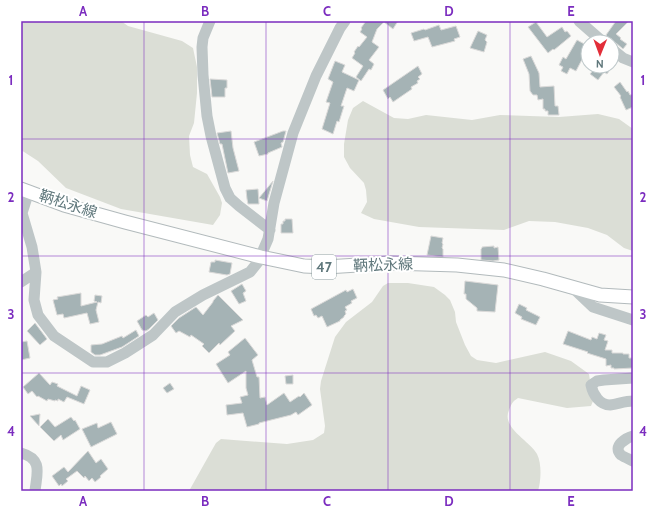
<svg xmlns="http://www.w3.org/2000/svg" width="654" height="512" font-family="Cabin,'Noto Sans JP',sans-serif">
  <style>
    .green { fill: #dbded6 }
    .building { fill: #a5b3b5; stroke: #dbdad9 }
    .lines { fill: none; stroke-linecap: round; stroke-linejoin: round }
    .major-casing { stroke: #b2babc; stroke-width: 15 }
    .minor { stroke: #bec6c7; stroke-width: 11 }
    .major { stroke: #fff; stroke-width: 13 }
    .grid { fill: none; stroke: #7b2cbf; stroke-width: 1; stroke-opacity: 0.55 }
    .labels { text-anchor: middle; dominant-baseline: central; stroke-width: 4; stroke-linejoin: round; paint-order: stroke }
    .shield { fill: #fff; stroke: #90a0a3; stroke-width: 1 }
    .shield-label { font-size: 14px; font-weight: bold; fill: #60787c }
    .street-label { font-size: 15px; fill: #60787c; stroke: #fff }
    .neatline { fill: none; stroke: #7b2cbf; stroke-width: 1.5 }
    .grid-label { font-size: 13px; text-anchor: middle; font-weight: bold; fill: #7b2cbf }
  </style>
  <rect width="100%" height="100%" fill="#f9f9f7"/>
  <!-- green -->
  <path class="green" d="M21 21H121L128 26 182 41 193 48 197 67V93L194 123 189 136 190 155 193 167 207 174 220 197 222 203 220 215 213 225 121 209 66 188 38 161 21 150Z
    M363 101 394 118 408 119 426 115 472 120 500 115 559 117 598 114 619 119 633 129V251L624 248 607 235 588 228 555 222 529 221 504 230 419 227 374 219 361 213 367 202 366 190 364 183 350 168 344 157V144L348 120 353 108Z
    M388 283H408L434 287 445 295 450 300 455 312 456 322 465 345 471 356 477 360 496 363 545 352 571 361 589 374 593 401 591 406 567 408 518 398C512 402 512 403 509 410 501 428 530 441 537 454 542 464 541 481 538 491H189L212 450 216 443 221 439 287 444 313 440 324 433 325 426 320 389 321 381 335 337 346 322 372 302 383 286Z"/>
  <!-- building -->
  <path class="building" d="M366 21H398L393 29 384 22 377 29 372 42 379 47 369 60 374 64 371 70 369 69 361 81 356 77 363 66 352 58 355 53 354 52 358 46 359 47 367 37 360 32 362 29 361 28Z
    M616 21H629L616 34 621 38 620 39 627 44 623 49 616 43 610 42 609 39 606 35Z
    M536 22 547 37 562 27 565 32 567 31 571 36 554 50 553 49 548 53 528 27Z
    M439 25 441 30 456 26 460 37 454 39 455 41 432 47 428 37 414 41 411 33 424 29 425 30Z
    M478 31 487 35 485 40 487 42 484 52 470 48Z
    M577 40 588 46V48L576 71 570 68 567 74 561 71 563 67 559 65 563 57 566 59Z
    M531 56 539 73 540 87 554 86 555 106H558L559 115H548V111H545V109H543V99L538 100 537 95H533L530 91 529 74 523 59Z
    M612 58 616 61 607 74 604 72 598 80 590 74 596 67 594 66H612Z
    M335 61 345 65 342 72 359 80 354 91 347 88 341 106H344L339 122 337 121 333 134 322 129 330 103 326 102 333 82 328 79Z
    M418 66 422 74 418 77 420 79 417 81 418 83 411 87 412 89 393 102 390 97 388 99 383 90Z
    M210 79 227 80V88H225V97H212Z
    M620 82 627 92 628 91 630 95 633 94V107L626 110 620 97 621 96 614 87Z
    M231 131 233 148 239 171 228 173 222 144H220L217 133Z
    M283 131H286L283 142 281 143 282 147 268 153V154L259 156 254 142Z
    M273 181 267 201 259 198Z
    M258 189 259 204H248L247 199 246 190Z
    M285 219H292L293 233H281V224H283V221H285Z
    M431 236 443 238 442 243 443 244 442 248 443 249V257L427 255Z
    M494 246V248L498 247 499 260 493 261 481 260V249L482 248V247Z
    M215 260 232 263 230 274 227 275 209 272 211 262H215Z
    M465 281 498 285 495 312 477 311V308L466 299V294H464Z
    M242 284 246 291 243 293 246 301 239 304 231 291Z
    M353 289 357 298 351 301 352 303 345 307 347 310 345 311 346 314 344 316V317L340 320V321L327 327 322 316 318 318 316 315 314 316 311 309 346 290 347 292Z
    M81 293V306L97 302 94 301 95 295 102 296 101 303 98 302 96 310 99 322 90 324 87 313 64 318 63 314 57 315 53 300 58 299 57 297Z
    M218 295 243 320 231 326 235 331 220 345 219 343 209 353 202 346 204 344 191 335 190 337 179 331 176 333 171 326 179 318 196 307 203 315 213 302V301Z
    M519 304 527 308 526 310 540 317 536 325 521 319 522 317 515 313Z
    M154 313 158 320 149 329 146 331 142 330 137 321 146 315 148 317Z
    M35 323 47 339 40 345 27 331Z
    M136 330 139 336 122 347 100 355H95L91 352V345L102 344 122 336 123 338Z
    M568 331 591 340 592 337 597 339 599 333 606 335 604 340 608 341 605 350H612V353H623V354H629V358H633V368L614 369V368H611V365L606 366V359L587 353 588 352 563 344Z
    M245 338 258 355 252 360 257 377H259L260 398 265 397 267 405 284 393 290 402 299 396 300 397 304 393 312 405 298 415 296 412 291 415 259 423V424L247 427 243 413 227 415 226 405 242 403 240 397 248 395 246 388V371L228 383 216 364 230 355 228 352Z
    M27 341 30 358 21 360V342Z
    M39 373 50 385 52 382 58 384 57 386 77 396 81 386 90 390 84 404 67 397 64 402 58 399V401L55 400V401L48 399 47 401 38 396 37 397 32 391 28 394 23 387Z
    M293 375V384H286L285 376Z
    M170 383 174 389 167 393 163 388Z
    M40 414 39 426 30 416Z
    M71 417 74 421 75 420 80 429 63 440 61 435 54 441 40 427 48 419 55 427Z
    M111 422 117 434 91 447 82 429 97 423 98 428Z
    M88 451 96 463 101 459 108 469 100 476 101 477 95 482 92 478 89 481 85 476 84 478 77 471 66 479 68 481 62 486 61 484 59 486 52 476 64 467 68 472Z"/>
  <g class="lines">
    <defs>
      <path id="major" d="M21 189 64 205 125 222 261 257 304 266 326 267 390 263 457 265 504 270 543 279 600 295 633 297"/>
    </defs>
    <!-- major casing -->
    <use href="#major" class="major-casing"/>
    <!-- minor -->
    <path class="minor" d="M210 21 203 38 202 47 203 75 207 116 211 136 225 188 230 198 239 206 270 230
      M579 21 603 42
      M612 49 623 58 633 62
      M29 191 22 213 32 247 36 272 34 300 38 315 54 336 93 362H107L125 353 153 335 175 312 203 295 250 272 258 262 268 239 274 203 293 133 316 76 340 28 345 21
      M21 282 36 272
      M573 288 593 307 633 320
      M633 378 604 380 597 381 591 385C593 395 600 405 610 405 618 404 625 401 633 401
      M633 436C626 438 612 446 621 455 624 457 629 459 633 461
      M21 453C43 459 37 473 35 491"/>
    <!-- major -->
    <use href="#major" class="major"/>
  </g>
  <!-- grid -->
  <path class="grid" d="M144 21V491M266 21V491M388 21V491M510 21V491M21 139H633M21 256H633M21 373H633"/>
  <g class="labels">
    <!-- shield labels -->
    <rect class="shield" x="312" y="255" width="24" height="24" rx="3"/>
    <g class="shield-label">
      <text x="324" y="267">47</text>
    </g>
    <!-- street labels -->
    <g class="street-label">
      <text transform="translate(68 204) rotate(18)">鞆松永線</text>
      <text transform="translate(383 265) rotate(-2)">鞆松永線</text>
    </g>
  </g>
  <!-- border -->
  <rect width="654" height="512" fill="none" stroke="#ffffff" stroke-width="44"/>
  <!-- north arrow -->
  <g transform="translate(600 54) rotate(181)"><circle r="19" fill="#ffffff" stroke="#bfc9cb"/>
  <path d="M0-3L7 15L0 10L-7 15Z" fill="#e22e39"/>
  <text y="-6" font-size="11" font-weight="bold" text-anchor="middle" fill="#60787c">N</text>
  </g>
  <rect x="22" y="22" width="610" height="468" class="neatline"/>
  <g class="grid-label">
    <text x="83" y="16">A</text>
    <text x="205" y="16">B</text>
    <text x="327" y="16">C</text>
    <text x="449" y="16">D</text>
    <text x="571" y="16">E</text>
    <text x="11" y="85">1</text>
    <text x="643" y="85">1</text>
    <text x="11" y="202">2</text>
    <text x="643" y="202">2</text>
    <text x="11" y="319">3</text>
    <text x="643" y="319">3</text>
    <text x="11" y="436">4</text>
    <text x="643" y="436">4</text>
    <text x="83" y="506">A</text>
    <text x="205" y="506">B</text>
    <text x="327" y="506">C</text>
    <text x="449" y="506">D</text>
    <text x="571" y="506">E</text>
  </g>
</svg>
